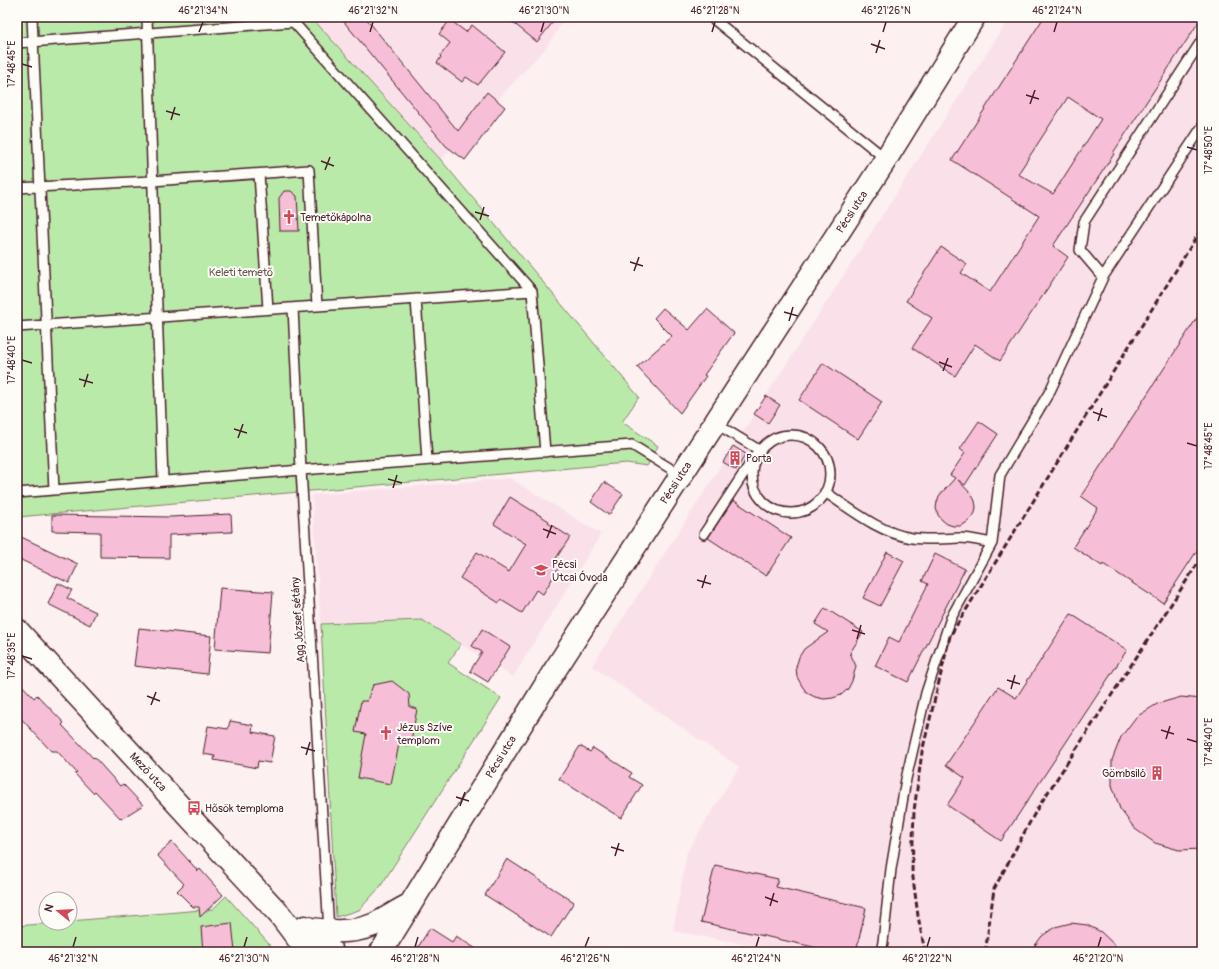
<svg xmlns="http://www.w3.org/2000/svg" width="1219" height="969" font-family="Pangolin,sans-serif">
  <style>
    .built { fill: #fae1e9 }
    .green { fill: #baeaa9; stroke: #82846a }
    .building { fill: #f6bfd7; stroke: #4a1f2b; fill-rule: evenodd }
    .lines { fill: none; stroke-linecap: round; stroke-linejoin: round }
    .lane-casing { stroke: #4a1f2b; stroke-width: 12 }
    .secondary-casing { stroke: #4a1f2b; stroke-width: 25 }
    .lane { stroke: #fdfcf7; stroke-width: 9 }
    .secondary { stroke: #fdfcf7; stroke-width: 22 }
    .rail { stroke: #4a1f2b; stroke-width: 3; stroke-dasharray: 6 3; stroke-linecap: butt }
    .ticks { fill: none; stroke: #4a1f2b; stroke-width: 1.5 }
    .labels { text-anchor: middle; dominant-baseline: central; stroke-width: 4; stroke-linejoin: round; paint-order: stroke }
    .street-label { font-size: 11px; fill: #4a1f2b; stroke: #fdfcf7 }
    .poi-label { font-size: 11px; fill: #4a1f2b; stroke: #fdfcf7; text-anchor: start }
    .park-label { font-size: 11px; fill: #66524a; stroke: #fdfcf7 }
    .neatline { fill: none; stroke: #4a1f2b; stroke-width: 1.5 }
    .ticks-label { font-size: 10px; text-anchor: middle; fill: #4a1f2b }
  </style>
  <rect width="100%" height="100%" fill="#fcf0f1"/>
  <filter id="ink" filterUnits="userSpaceOnUse"><feTurbulence type="fractalNoise" baseFrequency=".025" numOctaves="2"/><feDisplacementMap in="SourceGraphic" scale="8" xChannelSelector="R" yChannelSelector="G"/><feConvolveMatrix kernelMatrix="1 2 1 2 8 2 1 2 1" color-interpolation-filters="sRGB"/></filter>
  <g filter="url(#ink)">
    <!-- built -->
    <path class="built" d="M311 17H566L545 49 441 160Z
      M1010 17H1202V952H787L673 931 687 852 739 767 592 666Z
      M510 478 601 534 513 677 422 620 321 624 312 495Z"/>
    <!-- green -->
    <path class="green" d="M17 17H311L441 160 639 397 622 422 658 446 647 466 626 463 17 517Z
      M422 620 461 644 448 663 501 698 380 887 359 910 336 917 321 624Z
      M226 896 276 952H17V926L52 923H70V921L213 909Z"/>
    <!-- building -->
    <path class="building" d="M340 17H365L458 131 487 92 505 107 465 160 446 146Z
      M506 17H557L537 42Z
      M1044 17H1202L1113 153 1114 154 1053 246 1068 257 1000 361 975 344 955 376 912 348 932 318 906 301 941 247 967 264 961 273 990 292 1039 216 952 160ZM1068 97 1101 119 1053 194 1018 174Z
      M450 20 466 32 472 25 505 52 478 85 466 77 462 82 437 63 441 57 440 56 450 43 439 34Z
      M284 191H291L297 196 299 231H280L279 198Z
      M663 308 689 330 707 309 734 333 704 375 706 376 680 413 637 367 672 336 654 318Z
      M1202 310V543L1163 603 1103 564 1102 566 1073 547 1098 508 1081 496Z
      M823 363 882 402 858 439 799 400Z
      M766 396 780 405 768 423 754 414Z
      M979 421 998 434 965 485 958 480 972 495 975 501 976 507 975 513 971 519 966 523 960 526H953L947 524 942 520 938 515 936 508 937 502 939 496 955 478 950 475 965 453 960 449Z
      M733 446 746 454 736 470 723 462Z
      M604 482 623 494 609 515 591 502Z
      M510 497 549 521 548 523 570 537 555 560 561 564 543 594 536 590 522 613 501 600 499 603 460 578 477 552 509 572 526 544 494 524Z
      M733 500 791 538 766 576 708 538Z
      M231 514 232 532 169 535V558L100 557V532L52 531V515L170 517Z
      M17 535 78 564 69 583 17 558Z
      M887 552 904 561 880 606 863 598Z
      M935 554 965 569 908 682 875 666 889 637 899 642 928 584 922 581Z
      M58 583 72 590 67 598 96 612 90 625 48 604Z
      M220 588 273 592 268 653 215 649Z
      M825 608 863 632 850 653 856 666 852 681 848 689 841 695 833 698 824 699 815 697 807 693 802 686 797 677 796 667 799 657 804 649 828 632 815 624Z
      M1071 614 1127 650 1001 841 947 805 965 778 946 765 998 687 1016 698Z
      M139 628 211 636 207 674 134 666Z
      M482 629 510 647 488 682 470 671 482 652 472 646Z
      M17 680 34 698 37 695 64 723 62 725 93 758 94 757 120 786 123 784 143 805 121 819 95 791 93 793 75 774 77 773 57 751H51L17 714Z
      M392 681 409 694 410 707 417 709 410 746 399 744 391 784 358 778 366 734 355 732 361 701H367L373 685Z
      M1181 697 1202 699V849L1179 850 1155 843 1135 829 1120 809 1112 785V760L1121 737 1136 717 1157 704Z
      M230 721 253 725 252 732 275 736 270 763 258 761 257 768 214 760 215 756 203 754 208 726 228 729Z
      M580 746 590 752 593 748 632 773 629 777 642 785 621 818 559 779Z
      M172 842 198 871 200 869 223 895 200 917 199 907H193L177 891 184 884 157 855Z
      M507 859 574 902 551 937 485 895Z
      M715 865 778 879 776 887 866 908 856 952H836L701 922Z
      M232 923 235 952H203L201 927Z
      M1071 923 1087 925 1101 932 1122 952H1030L1042 936 1055 927Z
      M430 928 452 942 456 936 481 952H415Z"/>
    <g class="lines">
      <defs>
        <path id="lane" d="M32 17 54 490
          M147 17 163 481
          M289 17 532 291 545 452
          M711 17 886 159
          M17 43 293 22
          M259 174 268 309
          M17 188 152 181 309 170 317 306
          M1103 277 1080 250 1084 222 1202 40
          M416 299 427 460
          M293 308 301 470 329 931
          M17 327 532 291
          M752 474a39 39 0 1 1 78 0a39 39 0 1 1-78 0Z
          M825 492C852 510 880 533 912 538 928 540 943 539 959 538 970 538 981 541 992 543L951 618 926 693 906 779 891 869 883 942 881 952
          M17 493 301 470 632 445 681 475
          M704 534 759 450 715 423
          M992 543 1000 475 1050 391 1103 277 1202 127"/>
        <path id="secondary" d="M17 630 280 915 308 952
          M305 927 311 929 332 952
          M311 929C331 932 354 933 373 925 386 919 397 911 409 905
          M381 952 553 673 886 159 974 17"/>
      </defs>
      <!-- lane casing -->
      <use href="#lane" class="lane-casing"/>
      <!-- secondary casing -->
      <use href="#secondary" class="secondary-casing"/>
      <!-- lane -->
      <use href="#lane" class="lane"/>
      <!-- secondary -->
      <use href="#secondary" class="secondary"/>
      <!-- rail -->
      <path class="rail" d="M925 952 918 916 912 870 914 811 922 752 950 636 1202 228
        M987 952 986 947 994 889 1037 809 1202 557"/>
    </g>
  </g>
  <!-- ticks -->
  <path class="ticks" d="M199 32 203 22M370 32 373 22M541 32 544 22M712 32 715 22M883 32 886 22M1054 32 1057 22M871 44 885 49M876 53 880 40M22 64 32 67M1026 95 1039 99M1030 104 1035 90M166 111 180 115M171 120 175 107M1187 147 1197 150M321 161 334 166M325 170 330 157M475 212 489 216M480 220 484 207M630 262 643 266M634 271 639 257M784 312 798 316M789 321 793 307M22 360 32 363M939 362 952 367M943 371 948 358M79 379 93 383M84 387 88 374M1093 412 1107 417M1098 421 1102 408M234 429 247 433M238 438 243 424M1187 443 1197 446M388 479 402 483M393 488 397 475M543 529 556 534M547 538 552 525M697 580 711 584M702 588 706 575M852 630 865 634M857 639 861 625M22 656 32 659M1007 680 1020 684M1011 689 1015 675M147 696 160 701M151 705 156 692M1161 730 1174 734M1166 739 1170 726M1187 739 1197 742M301 747 315 751M306 755 310 742M456 797 469 801M460 806 465 792M611 847 624 851M615 856 619 843M765 897 778 902M770 906 774 893M73 947 76 937M244 947 247 937M415 947 418 937M585 947 589 937M756 947 759 937M927 947 930 937M1098 947 1101 937"/>
  <!-- icons -->
  <defs>
    <symbol id="church-bare" viewBox="-9 -9 18 18"><path d="M-1.2-6h2.4v3.5h3.3v2.4h-3.3V6h-2.4V-.1h-3.3v-2.4h3.3Z" fill="#d1495b" stroke="#fdfcf7" stroke-width="2.5" paint-order="stroke"/></symbol>
    <symbol id="building-bare" viewBox="-9 -9 18 18"><path d="M-4-6H4V6H1V3H-1V6H-4ZM-2.5-4.3h1.7v1.8h-1.7ZM.8-4.3h1.7v1.8H.8ZM-2.5-1h1.7V.8h-1.7ZM.8-1h1.7V.8H.8Z" fill="#d1495b" stroke="#fdfcf7" stroke-width="2.5" paint-order="stroke"/></symbol>
    <symbol id="school-bare" viewBox="-9 -9 18 18"><path d="M0-5L7-2L0 1L-7-2ZM-4 1L0 2.5L4 1V4Q0 6-4 4Z" fill="#d1495b" stroke="#fdfcf7" stroke-width="2.5" paint-order="stroke"/></symbol>
    <symbol id="bus-bare" viewBox="-9 -9 18 18"><path d="M-5-6H5V4H4V6H2V4H-2V6H-4V4H-5ZM-3.5-4V0h7V-4ZM-3.5 1.2v1.5H-2V1.2ZM2 1.2v1.5H3.5V1.2Z" fill="#d1495b" stroke="#fdfcf7" stroke-width="2.5" paint-order="stroke"/></symbol>
  </defs>
  <g fill-rule="evenodd">
    <use href="#church-bare" x="279" y="207" width="20" height="20"/>
    <use href="#building-bare" x="725" y="448" width="20" height="20"/>
    <use href="#school-bare" x="531" y="560" width="20" height="20"/>
    <use href="#church-bare" x="376" y="723" width="20" height="20"/>
    <use href="#building-bare" x="1147" y="763" width="20" height="20"/>
    <use href="#bus-bare" x="184" y="798" width="20" height="20"/>
  </g>
  <g class="labels">
    <!-- street labels -->
    <g class="street-label">
      <text transform="translate(852 212) rotate(-57)">Pécsi utca</text>
      <text transform="translate(676 483) rotate(-57)">Pécsi utca</text>
      <text transform="translate(298 620) rotate(-94)">Agg József sétány</text>
      <text transform="translate(501 757) rotate(-58)">Pécsi utca</text>
      <text transform="translate(148 772) rotate(47)">Mező utca</text>
    </g>
    <!-- poi labels -->
    <g class="poi-label">
      <text x="300" y="217">Temetőkápolna</text>
      <text x="746" y="458">Porta</text>
      <text x="552" y="564">Pécsi<tspan x="552" dy="13">Utcai Óvoda</tspan></text>
      <text x="397" y="727">Jézus Szíve<tspan x="397" dy="13">templom</tspan></text>
      <text x="1146" y="773" text-anchor="end">Gömbsiló</text>
      <text x="205" y="808">Hősök temploma</text>
    </g>
    <!-- park labels -->
    <g class="park-label">
      <text x="241" y="272">Keleti temető</text>
    </g>
  </g>
  <!-- margin -->
  <rect width="1219" height="969" fill="none" stroke="#fdfcf7" stroke-width="44"/>
  <!-- north arrow -->
  <g transform="translate(58 911) rotate(288)"><circle r="19" fill="#fdfcf7" stroke="#b5a4a5"/>
  <path d="M0-3L7 15L0 10L-7 15Z" fill="#d1495b"/>
  <text y="-6" font-size="11" font-weight="bold" text-anchor="middle" fill="#4a1f2b">N</text>
  </g>
  <rect x="22" y="22" width="1175" height="925" class="neatline"/>
  <g class="ticks-label">
    <text x="203" y="14">46°21'34"N</text>
    <text x="373" y="14">46°21'32"N</text>
    <text x="544" y="14">46°21'30"N</text>
    <text x="715" y="14">46°21'28"N</text>
    <text x="886" y="14">46°21'26"N</text>
    <text x="1057" y="14">46°21'24"N</text>
    <text transform="translate(11 64) rotate(-90)" y="4">17°48'45"E</text>
    <text transform="translate(1208 150) rotate(-90)" y="4">17°48'50"E</text>
    <text transform="translate(11 360) rotate(-90)" y="4">17°48'40"E</text>
    <text transform="translate(1208 446) rotate(-90)" y="4">17°48'45"E</text>
    <text transform="translate(11 656) rotate(-90)" y="4">17°48'35"E</text>
    <text transform="translate(1208 742) rotate(-90)" y="4">17°48'40"E</text>
    <text x="73" y="962">46°21'32"N</text>
    <text x="244" y="962">46°21'30"N</text>
    <text x="415" y="962">46°21'28"N</text>
    <text x="585" y="962">46°21'26"N</text>
    <text x="756" y="962">46°21'24"N</text>
    <text x="927" y="962">46°21'22"N</text>
    <text x="1098" y="962">46°21'20"N</text>
  </g>
</svg>
